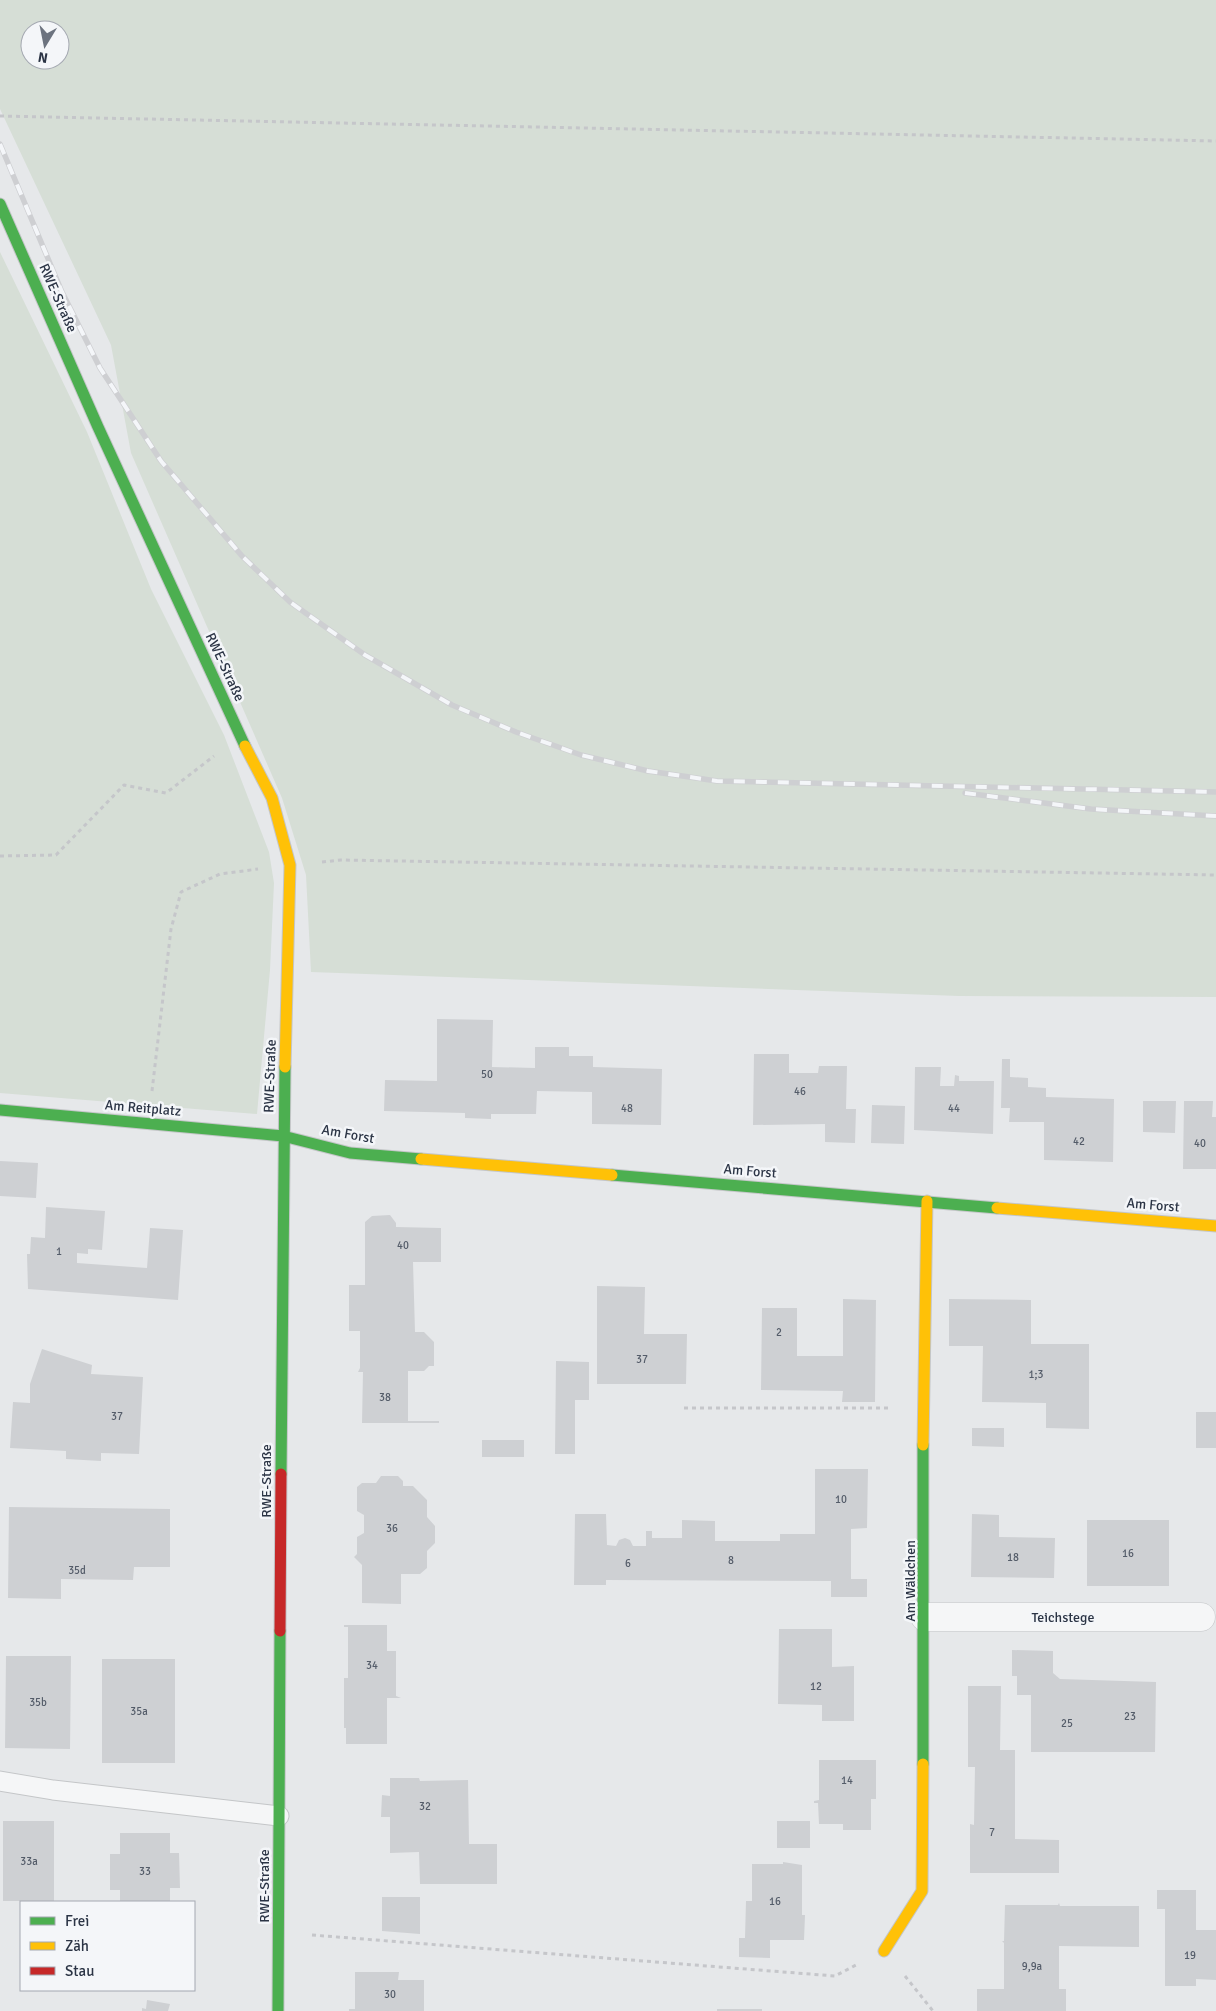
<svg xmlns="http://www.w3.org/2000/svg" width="1216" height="2011" font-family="Signika,sans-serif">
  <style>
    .green { fill: #d6ded6; fill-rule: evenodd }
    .building { fill: #ced0d3 }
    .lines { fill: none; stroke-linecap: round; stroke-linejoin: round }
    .lane-casing { stroke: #c4c6c8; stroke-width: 21 }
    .street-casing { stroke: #c4c6c8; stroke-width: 29 }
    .fast-casing { stroke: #c4c6c8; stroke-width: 13 }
    .slow-casing { stroke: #c4c6c8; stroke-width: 13 }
    .jam-casing { stroke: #c4c6c8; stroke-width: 13 }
    .path { stroke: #c5c6ca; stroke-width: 3; stroke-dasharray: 4 4; stroke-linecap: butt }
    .lane { stroke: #f5f6f7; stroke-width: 19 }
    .street { stroke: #f5f6f7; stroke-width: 28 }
    .fast { stroke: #4caf50; stroke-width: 11 }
    .slow { stroke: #ffc107; stroke-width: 11 }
    .jam { stroke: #c62828; stroke-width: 11 }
    .rail-casing { stroke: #cecfd2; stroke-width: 5.5 }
    .rail { stroke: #f4f6f9; stroke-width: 4; stroke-dasharray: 11; stroke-linecap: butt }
    .labels { text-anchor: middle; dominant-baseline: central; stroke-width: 5; stroke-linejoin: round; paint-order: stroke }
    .number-label { font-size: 11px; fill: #545c69 }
    .street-label { font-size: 14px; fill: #2b3445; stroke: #f4f6f9 }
  </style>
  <rect width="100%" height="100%" fill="#e6e8ea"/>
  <!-- green -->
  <path class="green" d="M0 0H1216V997L959 996 311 972 306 875 282 798 131 453 111 345 0 109ZM30 30H60V60H30Z
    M0 252 87 432 151 589 224 735 269 852 274 883 270 970 257 1114 0 1093Z"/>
  <!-- building -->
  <path class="building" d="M437 1019 493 1020 492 1067 535 1068V1047H569V1056H593V1067L662 1069 661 1125 592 1124V1092L537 1091 536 1114H491V1119L465 1118V1113L384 1111 385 1080 437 1081Z
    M754 1054H789V1073H818L819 1066H847L846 1109H856L855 1143 825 1142V1124L753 1125Z
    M1002 1059H1010V1077L1028 1078V1087L1046 1088V1097L1114 1099 1113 1162 1044 1160V1122H1009L1010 1108H1001Z
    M915 1067H941L940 1086H954L955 1075 959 1076V1081H994L993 1134 914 1130Z
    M1143 1101H1176L1175 1133 1143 1132Z
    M1184 1101H1213L1212 1117H1216V1169H1183Z
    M872 1105 905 1106 904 1144 871 1143Z
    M0 1161 38 1163 36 1198 0 1196Z
    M46 1207 105 1211 102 1250 88 1249V1254L77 1253V1263L147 1268 150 1228 183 1230 178 1300 28 1289 27 1254H30L31 1237 45 1238Z
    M390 1215 396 1223V1227L441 1228V1262H413L415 1332H424L434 1342V1366H429L424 1371H408V1421H439V1423H362L363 1372H358L360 1368V1331H349V1285H365V1222L372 1216Z
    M597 1286 645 1287 644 1334H687L686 1384H597Z
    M843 1299 876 1300 875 1402H842L843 1391 761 1390 762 1308H797V1356H843Z
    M949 1299 1031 1300V1344H1089V1429L1046 1428V1403L982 1402 983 1346H949Z
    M42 1349 92 1365 91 1374 143 1377 139 1454 101 1453V1461L66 1459V1451L10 1448 13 1402 30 1403V1384Z
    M556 1361 589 1362V1400H575V1454H555Z
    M1196 1412H1216V1448H1196Z
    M972 1428H1004V1447L972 1446Z
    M482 1440H524V1457H482Z
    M815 1469H868L867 1528 851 1529V1579H867V1597H831V1581L606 1580V1585H574L575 1514H606L607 1545 616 1546 619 1540 625 1538 630 1540 633 1546H646V1531H652V1538H682V1520L715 1521V1541H780V1534H815Z
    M381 1476H398L403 1481V1486H413L427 1500V1517L435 1526V1543L427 1551V1568L420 1574H401V1604L362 1603V1565L354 1557 357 1554V1537L364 1533V1515L357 1511V1487L362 1483H376Z
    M9 1507 170 1509V1567H134L133 1580 61 1579V1599L8 1598Z
    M972 1514 999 1515V1537L1055 1538 1054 1578 971 1577Z
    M1087 1520H1169V1586H1087Z
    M344 1625H387V1651H396V1696L401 1698H387V1744H346V1728H344V1678H348V1627H344Z
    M779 1629H832V1667L854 1666V1721H822V1705L778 1704Z
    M1012 1650 1053 1651V1673L1060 1679 1156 1682 1155 1752H1031V1695H1017V1676H1012Z
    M6 1656H71L70 1749 5 1748Z
    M102 1659H175V1763H102Z
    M968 1686H1001L1000 1750H1015V1839L1059 1840V1873H970V1824L974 1825 975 1767H968Z
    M819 1760H876V1799H871V1830H843V1824H819L818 1803H814V1801L819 1800Z
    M390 1778H419L420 1781 468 1780 469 1844H497V1884H420L419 1852 390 1853V1817H381L382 1795 390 1796Z
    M3 1821H54V1901H3Z
    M777 1821H810V1848H777Z
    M120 1833H170V1853H179L180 1888H170V1902H120V1890H110V1854H120Z
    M783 1862 802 1865V1915H805L804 1940H770V1958L739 1957V1938H745L746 1901H752V1864H783Z
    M1157 1890H1196V1930H1216V1980L1196 1979V1986H1165V1909H1157Z
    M382 1897H420V1934L382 1931Z
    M1059 1903 1060 1906H1139V1947L1059 1946V1989H1066V2011H977V1989H1004V1943L1002 1941H1004L1005 1905H1058Z
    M355 1972H399L398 1980H424V2011H349V2009H355Z
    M147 2000 170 2004 168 2011H142V2008L146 2009Z
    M717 2009H762V2011H717Z"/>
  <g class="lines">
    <defs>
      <path id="lane" d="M0 1781 53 1790 279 1816"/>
      <path id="street" d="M925 1617H1201"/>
      <path id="fast" d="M0 204 98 427 245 746
        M0 1110 283 1136 350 1153 421 1159
        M612 1175 997 1208
        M923 1445V1764
        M281 1474 285 1067
        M278 2011 280 1631"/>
      <path id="slow" d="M245 746 272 798 290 865 285 1067
        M421 1159 612 1175
        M997 1208 1216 1226
        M923 1445 927 1201
        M884 1951 922 1891 923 1764"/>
      <path id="jam" d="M280 1631 281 1474"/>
    </defs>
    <!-- lane casing -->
    <use href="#lane" class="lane-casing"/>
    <!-- street casing -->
    <use href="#street" class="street-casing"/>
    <!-- fast casing -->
    <use href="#fast" class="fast-casing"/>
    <!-- slow casing -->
    <use href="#slow" class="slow-casing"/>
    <!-- jam casing -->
    <use href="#jam" class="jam-casing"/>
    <!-- path -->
    <path class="path" d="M0 116 1216 141
      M0 856 56 855 124 785 166 793 214 756
      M322 862 341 860 1216 875
      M152 1091 171 929 181 892 220 874 258 869
      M684 1408H890
      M312 1935 835 1976 856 1965
      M905 1976 933 2011"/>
    <!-- lane -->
    <use href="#lane" class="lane"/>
    <!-- street -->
    <use href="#street" class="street"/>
    <!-- fast -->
    <use href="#fast" class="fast"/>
    <!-- slow -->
    <use href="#slow" class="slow"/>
    <!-- jam -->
    <use href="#jam" class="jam"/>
    <defs>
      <path id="rail" d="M0 144 62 292 100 368 161 461 242 556 290 602 365 655 452 705 516 732 581 755 648 771 717 781 1216 792
        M965 793 1091 809 1216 816"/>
    </defs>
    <!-- rail casing -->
    <use href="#rail" class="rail-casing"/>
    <!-- rail -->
    <use href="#rail" class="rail"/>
  </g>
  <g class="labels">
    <!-- number labels -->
    <g class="number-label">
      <text x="487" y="1074">50</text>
      <text x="800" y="1091">46</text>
      <text x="627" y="1108">48</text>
      <text x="954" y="1108">44</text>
      <text x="1079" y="1141">42</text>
      <text x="1200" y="1143">40</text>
      <text x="403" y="1245">40</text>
      <text x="59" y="1251">1</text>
      <text x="779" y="1332">2</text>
      <text x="642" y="1359">37</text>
      <text x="1036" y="1374">1;3</text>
      <text x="385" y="1397">38</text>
      <text x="117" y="1416">37</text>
      <text x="841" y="1499">10</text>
      <text x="392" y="1528">36</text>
      <text x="1128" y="1553">16</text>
      <text x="1013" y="1557">18</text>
      <text x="731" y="1560">8</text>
      <text x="628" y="1563">6</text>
      <text x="77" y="1570">35d</text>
      <text x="372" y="1665">34</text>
      <text x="816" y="1686">12</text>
      <text x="38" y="1702">35b</text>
      <text x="139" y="1711">35a</text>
      <text x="1130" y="1716">23</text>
      <text x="1067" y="1723">25</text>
      <text x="847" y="1780">14</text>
      <text x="425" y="1806">32</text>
      <text x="992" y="1832">7</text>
      <text x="29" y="1861">33a</text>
      <text x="145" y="1871">33</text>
      <text x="775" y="1901">16</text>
      <text x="1190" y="1955">19</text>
      <text x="1032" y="1966">9,9a</text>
      <text x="390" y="1994">30</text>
    </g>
    <!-- street labels -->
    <g class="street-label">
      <text transform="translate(58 298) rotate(66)">RWE-Straße</text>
      <text transform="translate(225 667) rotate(65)">RWE-Straße</text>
      <text transform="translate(270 1076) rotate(-88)">RWE-Straße</text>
      <text transform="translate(143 1108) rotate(5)">Am Reitplatz</text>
      <text transform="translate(348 1134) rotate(10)">Am Forst</text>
      <text transform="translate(750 1171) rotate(5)">Am Forst</text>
      <text transform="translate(1153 1205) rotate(5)">Am Forst</text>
      <text transform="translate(266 1481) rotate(-90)">RWE-Straße</text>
      <text transform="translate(910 1581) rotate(-90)">Am Wäldchen</text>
      <text x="1063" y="1617">Teichstege</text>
      <text transform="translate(264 1886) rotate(-90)">RWE-Straße</text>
    </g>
  </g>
  <!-- legend -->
  <rect x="20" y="1901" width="175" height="90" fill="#f4f6f9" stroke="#a4a8b1"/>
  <rect x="30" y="1917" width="25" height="8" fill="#4caf50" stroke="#a4a8b1"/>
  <text x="65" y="1926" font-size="15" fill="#2b3445">Frei</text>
  <rect x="30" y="1942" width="25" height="8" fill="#ffc107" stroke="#a4a8b1"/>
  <text x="65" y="1951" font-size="15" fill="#2b3445">Zäh</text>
  <rect x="30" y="1967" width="25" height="8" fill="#c62828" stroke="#a4a8b1"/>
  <text x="65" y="1976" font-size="15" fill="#2b3445">Stau</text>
  <!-- north arrow -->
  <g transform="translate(45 45) rotate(190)"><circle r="24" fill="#f4f6f9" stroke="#a4a8b1"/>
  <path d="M0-4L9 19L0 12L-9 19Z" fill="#6c737f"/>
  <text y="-8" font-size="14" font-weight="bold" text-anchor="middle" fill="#2b3445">N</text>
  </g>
</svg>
